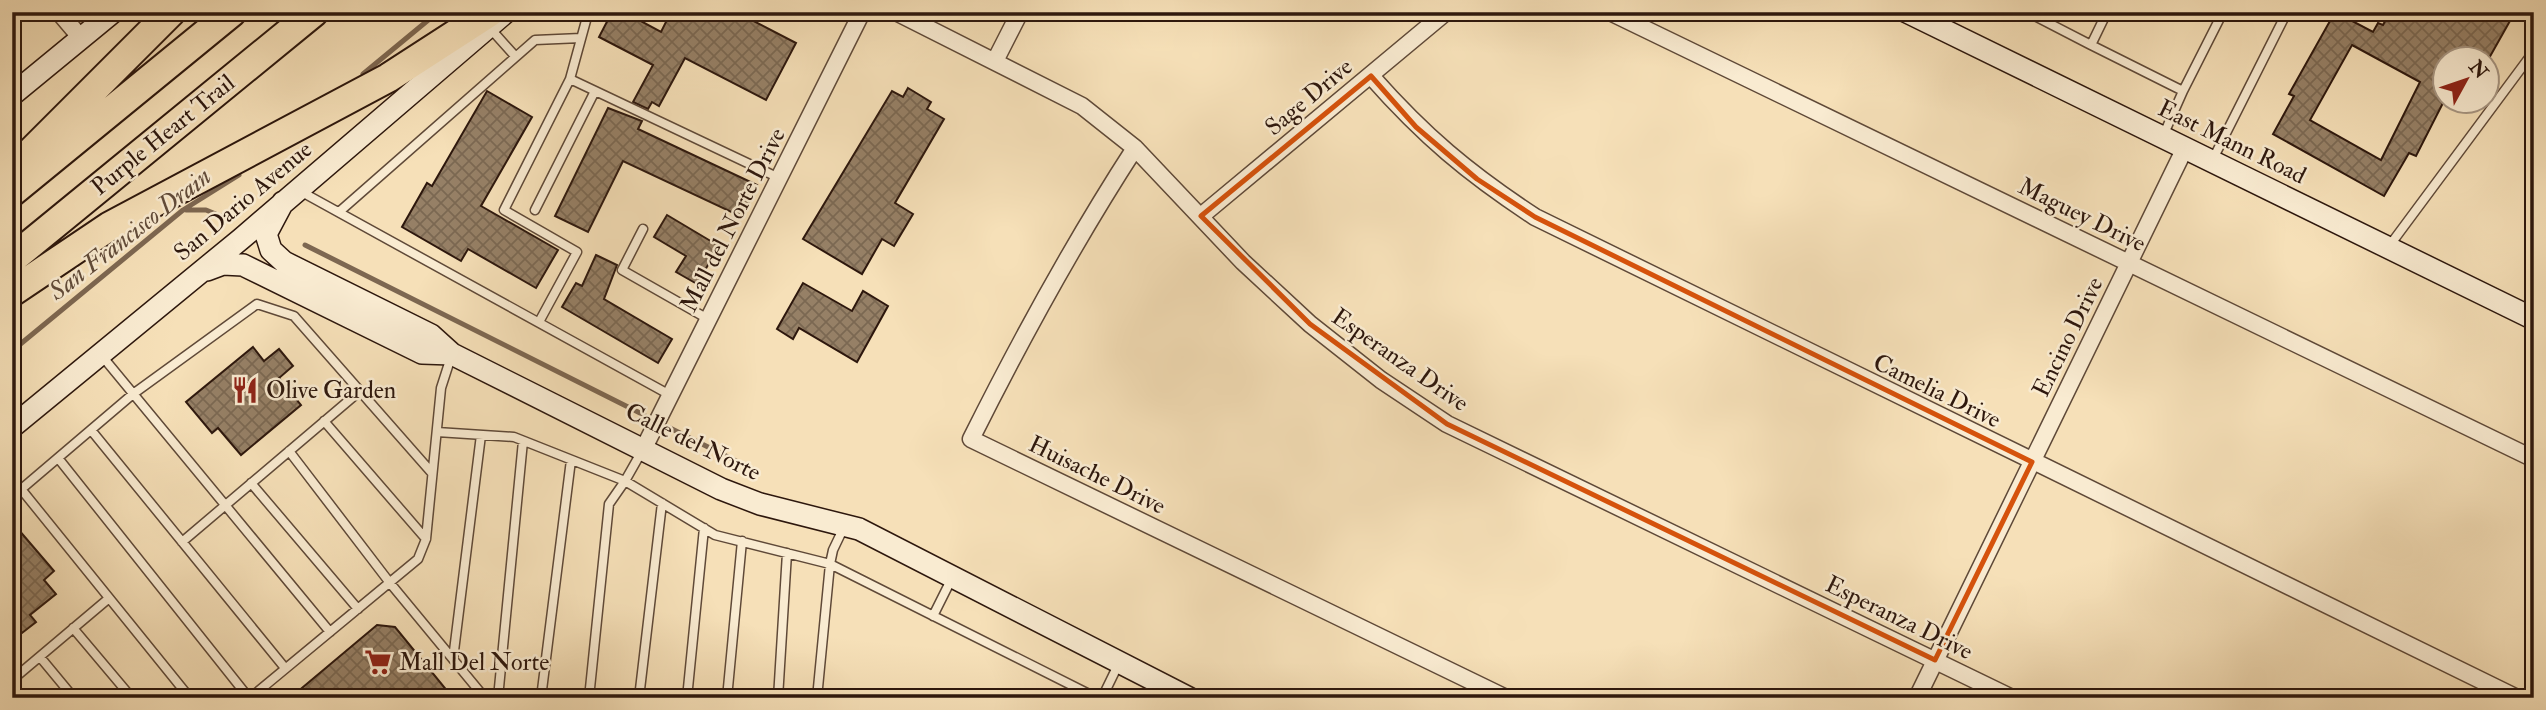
<svg xmlns="http://www.w3.org/2000/svg" width="2546" height="710" font-family="'IM FELL Double Pica',serif">
  <style>
    .lines { fill: none; stroke-linecap: round; stroke-linejoin: round }
    .stream { stroke: #7d6751; stroke-width: 5 }
    .building { fill: url(#building-cross-hatch); stroke: #2d170d; stroke-width: 2; fill-rule: evenodd }
    .lane-casing { stroke: #5f4938; stroke-width: 11 }
    .street-casing { stroke: #5f4938; stroke-width: 19 }
    .secondary-casing { stroke: #2d170d; stroke-width: 24 }
    .highway-casing { stroke: #2d170d; stroke-width: 32 }
    .lane { stroke: #f9ebd1; stroke-width: 8 }
    .street { stroke: #f9ebd1; stroke-width: 16 }
    .secondary { stroke: #f9ebd1; stroke-width: 21 }
    .highway { stroke: #f6e0b8; stroke-width: 28 }
    .marked { fill: none; stroke: #d5520c; stroke-width: 5; stroke-linejoin: round }
    .labels { text-anchor: middle; dominant-baseline: central; stroke-width: 5; stroke-linejoin: round; paint-order: stroke }
    .street-label { font-size: 24px; fill: #2d170d; stroke: #f9ebd1 }
    .poi-label { font-size: 24px; fill: #2d170d; stroke: #f9ebd1; text-anchor: start }
    .water-label { font-size: 26px; font-style: italic; fill: #624c3a; stroke: #f9ebd1 }
  </style>
  <defs>
    <pattern id="building-cross-hatch" width="8" height="8" patternUnits="userSpaceOnUse" patternTransform="scale(1.75)"><rect width="8" height="8" fill="#968066"/><path d="M0 0l8 8M0 8l8-8" fill="none" stroke="#7b6852"/></pattern>
  </defs>
  <rect width="100%" height="100%" fill="#f6e0b8"/>
  <filter id="stains"><feTurbulence type="fractalNoise" baseFrequency=".00286" numOctaves="4"/><feColorMatrix values="0 0 0 0 .2 0 0 0 0 .09 0 0 0 0 .02 0 0 0 .5 -.17"/></filter>
  <radialGradient id="worn" r=".72"><stop offset=".6" stop-color="#630" stop-opacity="0"/><stop offset="1" stop-color="#630" stop-opacity=".3"/></radialGradient>
  <g class="lines">
    <!-- stream -->
    <path class="stream" d="M363 74 438 12
      M186 210H206L223 217
      M305 245 644 415
      M12 351 183 210 239 175
      M670 428 756 471"/>
  </g>
  <!-- building -->
  <path class="building" d="M612 12H624L661 32 671 12H736L796 43 766 100 685 58 659 106 652 102 648 109 633 102 653 65 599 37Z
    M2335 12 2373 32 2378 23 2383 25 2390 12H2515L2488 60H2445V99L2416 156 2409 153 2384 196 2273 134 2294 96 2289 94ZM2352 45 2420 82 2381 160 2310 120Z
    M908 88 931 102 927 109 944 119 895 203 913 214 894 246 882 239 862 274 803 239 892 91 903 97Z
    M487 91 532 117 481 206 558 250 536 288 468 249 461 261 402 227 427 183 432 186Z
    M608 108 642 121 638 129 757 185 742 217 623 161 588 232 555 216Z
    M667 215 719 246 697 284 676 272 686 256 654 237Z
    M596 255 617 265 604 299 672 339 658 363 562 307 576 283 582 286Z
    M803 283 852 311 863 291 888 306 857 362 799 328 793 339 777 329Z
    M253 347 264 361 279 349 293 366 279 378 301 405 241 455 218 428 212 433 186 402Z
    M12 522 54 571 44 580 56 594 30 615 36 622 22 633 12 622Z
    M377 625 395 627 453 698H290Z"/>
  <g class="lines">
    <defs>
      <path id="lane" d="M583 12 587 17 570 79 779 178
        M2027 12 2091 45
        M2107 12 2091 45 2183 91 2163 136
        M489 27 515 56
        M2183 91 2223 12
        M2212 161 2287 12
        M300 191 670 395
        M535 210 595 91
        M339 212 535 40 581 38
        M643 229 622 270 708 319
        M2390 245 2534 51
        M539 322 577 252 504 210 570 79
        M102 356 330 632
        M324 421 426 539
        M91 430 285 668
        M437 432 514 437 625 481 642 451
        M289 451 390 583 485 698
        M58 458 249 698
        M251 483 358 609
        M21 489 190 698
        M12 497 133 394 257 304 294 316 432 473
        M182 542 360 391
        M933 616 952 578
        M73 628 132 698
        M40 657 74 698
        M453 659 481 435
        M12 680 108 599
        M250 698 418 559 426 539 441 388 451 357
        M498 698 523 441
        M541 698 571 460
        M589 698 609 504 625 481 715 535 830 564 1097 698
        M639 698 662 503
        M687 698 704 528
        M727 698 742 541
        M778 698 787 553
        M817 698 830 564 833 550 844 527
        M1102 698 1119 663"/>
      <path id="street" d="M59 12 81 38
        M896 12 1082 106 1135 148 1243 262 1310 324 1381 380 1447 424 2012 698
        M1610 12 2534 459
        M995 61 1020 12
        M1371 76C1424 136 1468 173 1535 217L2517 698
        M1135 148C1074 242 1021 339 971 439L1506 698
        M1201 216 1446 12
        M644 448 862 12
        M1917 698 2185 148"/>
      <path id="secondary" d="M1907 12 2534 319
        M12 95 113 12
        M283 202 266 234 271 250 284 262 431 335 452 354 721 489 760 504 859 529 1189 698
        M207 270 223 264 243 265 422 353 452 354
        M12 427 241 239 506 12"/>
      <path id="highway" d="M12 171 171 12
        M12 192 232 12
        M12 259 314 12
        M12 292 110 226 388 78 490 12"/>
    </defs>
    <!-- lane casing -->
    <use href="#lane" class="lane-casing"/>
    <!-- street casing -->
    <use href="#street" class="street-casing"/>
    <!-- secondary casing -->
    <use href="#secondary" class="secondary-casing"/>
    <!-- highway casing -->
    <use href="#highway" class="highway-casing"/>
    <!-- lane -->
    <use href="#lane" class="lane"/>
    <!-- street -->
    <use href="#street" class="street"/>
    <!-- secondary -->
    <use href="#secondary" class="secondary"/>
    <!-- highway -->
    <use href="#highway" class="highway"/>
  </g>
  <!-- marked area -->
  <path class="marked" d="M1371 76 1416 127 1477 179 1535 217 2032 462 1935 660 1447 424 1310 324 1201 216Z"/>
  <!-- icons -->
  <defs>
    <symbol id="restaurant-bare" viewBox="-9 -9 18 18"><path d="M-5-6h1v4h1v-4h1v4h1v-4h1v5L-1.5 .5V6h-2V.5L-5-1ZM5-6V6H3V1.5H1.5Q1.5-4 5-6Z" fill="#8f2418" stroke="#f9ebd1" stroke-width="2.5" paint-order="stroke"/></symbol>
    <symbol id="supermarket-bare" viewBox="-9 -9 18 18"><path d="M-6-5.5h2.5l.6 2H6L4.5 2H-2.5L-4.4-4H-6ZM-1.5 3.2a1.3 1.3 0 1 0 .1 0ZM3 3.2a1.3 1.3 0 1 0 .1 0Z" fill="#8f2418" stroke="#f9ebd1" stroke-width="2.5" paint-order="stroke"/></symbol>
  </defs>
  <g fill-rule="evenodd">
    <use href="#restaurant-bare" x="226" y="371" width="38" height="38"/>
    <use href="#supermarket-bare" x="359" y="643" width="38" height="38"/>
  </g>
  <g class="labels">
    <!-- street labels -->
    <g class="street-label">
      <text transform="translate(1309 97) rotate(-40)">Sage Drive</text>
      <text transform="translate(163 135) rotate(-39)">Purple Heart Trail</text>
      <text transform="translate(2232 142) rotate(26)">East Mann Road</text>
      <text transform="translate(243 201) rotate(-40)">San Dario Avenue</text>
      <text transform="translate(2082 215) rotate(26)">Maguey Drive</text>
      <text transform="translate(733 220) rotate(-63)">Mall del Norte Drive</text>
      <text transform="translate(2068 337) rotate(-64)">Encino Drive</text>
      <text transform="translate(1400 360) rotate(35)">Esperanza Drive</text>
      <text transform="translate(1937 391) rotate(26)">Camelia Drive</text>
      <text transform="translate(693 442) rotate(26)">Calle del Norte</text>
      <text transform="translate(1097 475) rotate(26)">Huisache Drive</text>
      <text transform="translate(1899 618) rotate(26)">Esperanza Drive</text>
    </g>
    <!-- poi labels -->
    <g class="poi-label">
      <text x="266" y="390">Olive Garden</text>
      <text x="399" y="662">Mall Del Norte</text>
    </g>
    <!-- water labels -->
    <g class="water-label">
      <text transform="translate(130 234) rotate(-38)">San Francisco Drain</text>
    </g>
  </g>
  <!-- margin -->
  <rect width="2546" height="710" fill="none" stroke="#f6e0b8" stroke-width="42"/>
  <rect x="14" y="14" width="2518" height="682" fill="none" stroke="#2d170d" stroke-width="3.5"/>
  <rect x="21" y="21" width="2504" height="668" fill="none" stroke="#2d170d" stroke-width="2"/>
  <!-- north arrow -->
  <g transform="translate(2466 80) rotate(50)"><circle r="33" fill="#f9ebd1" stroke="#a79683" stroke-width="2"/>
  <path d="M0-5L12 26L0 18L-12 26Z" fill="#8f2418"/>
  <text y="-10" font-size="19" font-weight="bold" text-anchor="middle" fill="#2d170d">N</text>
  </g>
  <rect width="100%" height="100%" filter="url(#stains)"/>
  <rect width="100%" height="100%" fill="url(#worn)"/>
</svg>
